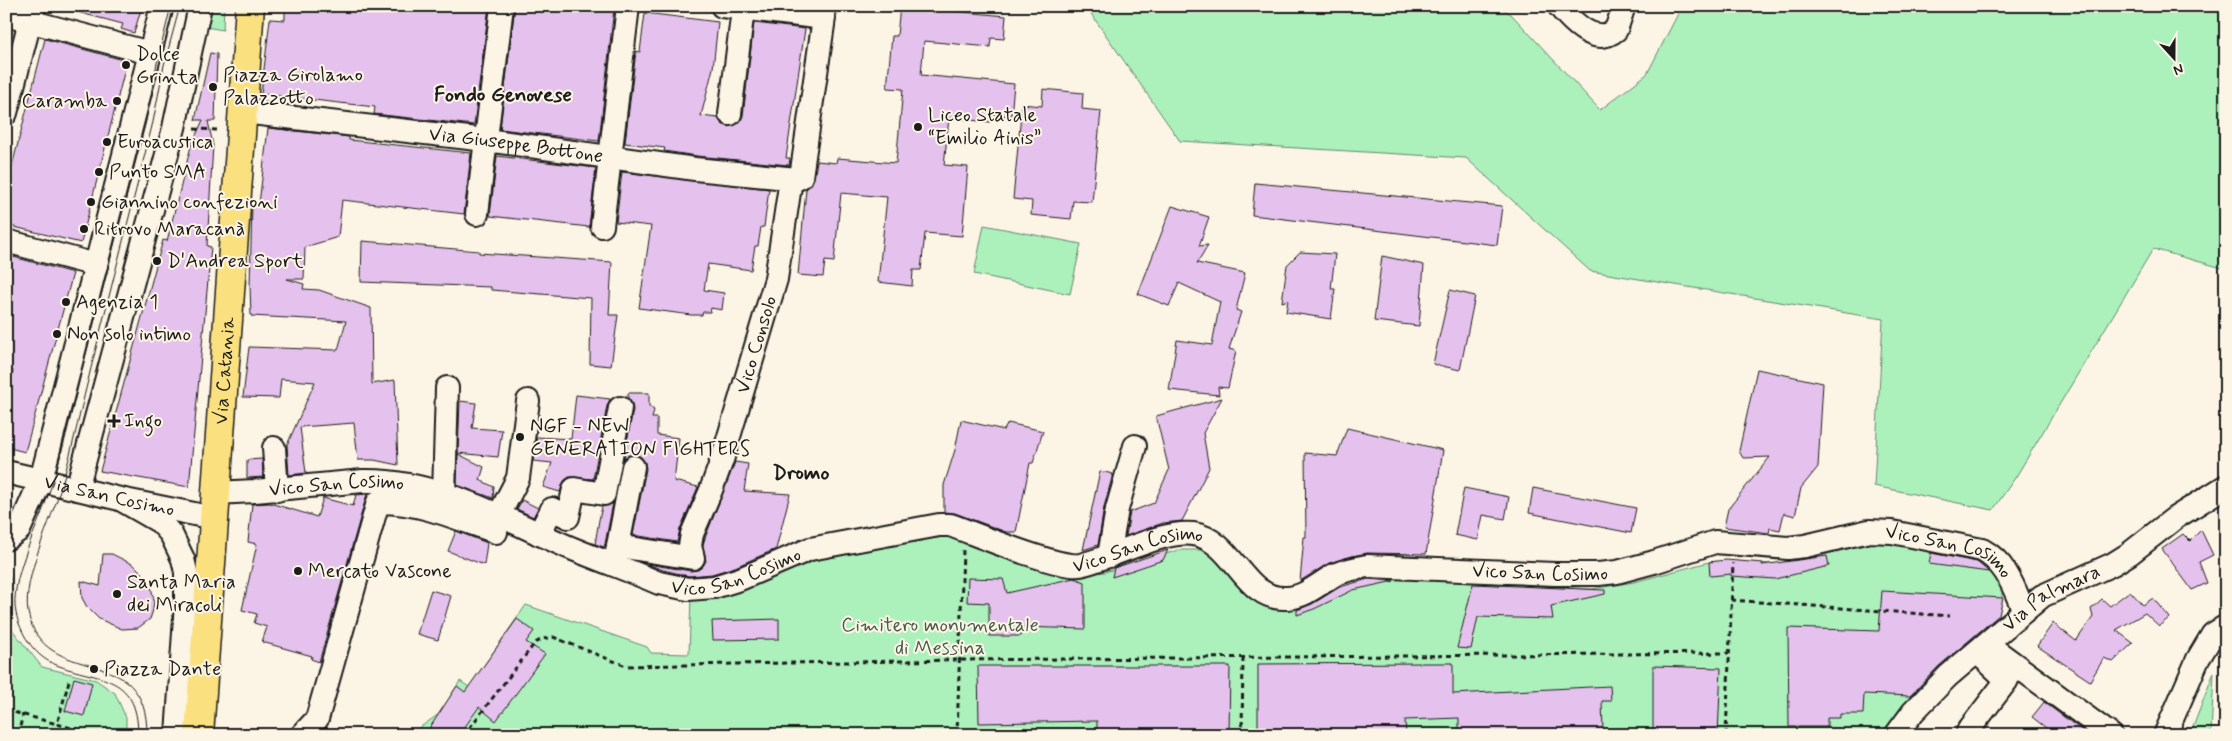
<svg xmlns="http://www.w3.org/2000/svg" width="2232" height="741" font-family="Mynerve,sans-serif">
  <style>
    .green { fill: #acf1bc; stroke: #64866c }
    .building { fill: #e5c2ed; stroke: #1c1c1c }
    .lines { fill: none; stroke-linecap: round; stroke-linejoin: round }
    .minor-casing { stroke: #1c1c1c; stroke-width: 26 }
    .major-casing { stroke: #1c1c1c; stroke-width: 31 }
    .path { stroke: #1c1c1c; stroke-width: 3; stroke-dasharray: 5 4; stroke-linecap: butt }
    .minor { stroke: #fcf5e5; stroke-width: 22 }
    .major { stroke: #fbe080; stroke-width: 28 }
    .tram { stroke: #1c1c1c; stroke-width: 1 }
    .poi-dot { fill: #1c1c1c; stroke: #fcf5e5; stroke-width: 2 }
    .labels { text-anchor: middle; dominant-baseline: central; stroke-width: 4; stroke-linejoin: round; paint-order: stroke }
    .poi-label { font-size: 20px; fill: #1c1c1c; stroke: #fcf5e5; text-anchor: start }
    .street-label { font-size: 20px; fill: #1c1c1c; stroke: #fcf5e5 }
    .park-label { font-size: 20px; fill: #475c4c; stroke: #fcf5e5 }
    .neighbourhood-label { font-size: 21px; font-weight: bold; fill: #1c1c1c; stroke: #fcf5e5 }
  </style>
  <rect width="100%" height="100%" fill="#fcf5e5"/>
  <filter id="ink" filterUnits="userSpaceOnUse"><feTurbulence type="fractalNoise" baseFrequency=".02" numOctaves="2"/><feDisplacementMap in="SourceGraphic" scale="10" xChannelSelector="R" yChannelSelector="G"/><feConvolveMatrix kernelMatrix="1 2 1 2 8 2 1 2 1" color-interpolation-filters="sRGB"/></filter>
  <g filter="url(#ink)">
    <!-- green -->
    <path class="green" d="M211 6H224L223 30 206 27Z
      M1079 6H1498L1511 14 1600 110 1647 74 1682 6H2226V269L2153 249 2017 475 1993 510 1874 486 1883 319 1590 271 1466 158 1180 141 1087 8Z
      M984 225 1081 244 1070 294 974 274Z
      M951 536 1068 576 1105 572 1179 550H1205L1221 558 1261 604 1277 609 1302 607 1368 580 1405 578 1592 589 1634 582 1709 562 1721 561 1772 564 1807 559 1883 540 1977 557 1994 570 2002 588V601L1998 618 1994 625 1970 641 1913 697 1883 735H409L439 714 460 681 469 687 526 605 647 647 651 653 689 654 691 597 816 555Z
      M6 576 11 578 10 627 42 667 96 680 115 693 126 718V735H6Z
      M2214 672 2211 735H2190Z"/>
    <!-- building -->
    <path class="building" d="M74 6H142L134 33 121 29 123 24 73 11Z
      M285 6H489L474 125 374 114 375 107 261 94 270 19 285 20Z
      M515 6H595L614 8 599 141 500 129Z
      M900 6 1006 16 1004 39 991 38 990 47 924 41 921 75 1014 84 1011 116 991 114 990 122 949 118 944 165 968 167 962 236 925 233 921 270H913L912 286 878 282 887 197 841 193 834 262 825 261 823 277 798 275 806 189 814 179 817 161 836 163 837 158 896 163 903 89 887 88 892 36H897Z
      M645 13 718 22 713 68 701 116 718 118 722 124 729 127 740 122 743 116 754 23 805 29 786 158H790L789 165 697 156 664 151 665 148 625 143 636 51 640 52Z
      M45 39 127 61 81 243 6 225V189Z
      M210 53 217 54 215 121H208L213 145 207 246 211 247 189 487 100 471 163 240 167 241 191 146 203 120H195Z
      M1043 89 1083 93 1082 109 1101 111 1092 202 1073 201 1071 219 1031 215 1032 201 1013 199 1022 104 1042 106Z
      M268 128 349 137V140L471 153 464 214 342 200 338 237 305 247 304 279H287L304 284 303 289 319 290 371 308 372 384 395 380 398 465 374 460H358L354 423 300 427 306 473 289 475 287 445 315 382 281 379 279 398 243 397 249 347 338 350 346 321 251 316 250 285 252 204H259Z
      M497 156 596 168 589 227 490 216Z
      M622 172 769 189 764 227H761L758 246H755L751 270 708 264 704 290 724 293 722 310 711 308 710 312H703L702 315H691L639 308 651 226 616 222Z
      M1255 183 1502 206 1497 245 1252 215Z
      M1172 206 1209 217 1199 246 1208 245 1197 263 1245 273 1236 310 1241 312 1229 349 1236 351 1228 388 1218 387 1219 395 1169 390 1177 340 1212 345 1220 302 1179 283 1169 306 1138 294Z
      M362 241 479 251V253L612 262 609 315H618L611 366 590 364 591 298 491 290V287L361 282Z
      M1300 252 1335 254 1331 289H1335L1331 319 1286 312 1288 300 1282 302 1287 265Z
      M6 255 73 273 25 452 6 447V396L13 371 6 370Z
      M1382 256 1424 265 1419 326 1374 321Z
      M1450 290 1475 296 1460 370 1433 364Z
      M1757 369 1823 383 1818 467 1801 488 1795 516 1784 513 1780 530 1770 528 1769 533 1724 527 1728 509 1770 457 1743 458 1739 451Z
      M628 393H649V406L654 410 652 418H657V435L679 438 674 481 698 487 680 529 677 542 633 535 646 469 645 462 641 457 635 454 624 458 633 410 632 403 628 398Z
      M576 395 610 399 607 406 593 479 569 477 564 481 560 492 543 487 552 463 533 461 537 437 571 439Z
      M1222 398 1203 433 1209 468 1182 521 1163 523 1126 536 1130 512 1154 503 1169 470 1156 416Z
      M460 401 476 403 472 428 502 430 498 457 458 453Z
      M961 420 1004 430 1008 423 1043 431 1033 463H1030L1016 532H1006L955 513 944 512V485L955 450Z
      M1347 428 1443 450 1426 554 1367 553 1352 556 1329 563 1300 581 1304 537H1306L1305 453 1337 456Z
      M458 454 484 467 480 480 494 487 493 498 457 485Z
      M262 459 263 477 247 478V460Z
      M735 462 748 464 744 491 790 494 776 549 735 567 712 574 689 576 663 570 647 564 691 571 698 570 703 566 706 561 703 545 705 538Z
      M1100 471 1113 474 1104 507 1098 545 1083 550Z
      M1464 488 1509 497 1505 519 1483 515 1478 540 1455 535Z
      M1533 488 1636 508 1631 533 1529 513Z
      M367 494 319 662 311 659 312 656 262 642 267 627 254 623 257 614 242 610 257 544 248 542 252 504 270 503 317 517 323 498 353 506 356 495Z
      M522 500 538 508 533 517 517 509Z
      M613 503 605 544 604 547 595 544 599 520 602 507Z
      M2201 530 2213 555 2199 562 2207 583 2192 590 2162 549 2183 534 2190 541Z
      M456 531 487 543 484 565 448 551Z
      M1168 550 1163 560 1112 577 1114 568Z
      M1931 553 1977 562 1989 572 1929 564Z
      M103 554H112L134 565 144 575 151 587 154 600 153 610 150 619 138 628 122 629 99 619 87 607 82 598 81 581 100 586Z
      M1827 556 1829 566 1775 579 1731 576V574L1710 576 1709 562 1726 560 1763 563 1762 565Z
      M968 578 1003 579 1007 593 1074 578 1085 582V629L1021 627V636H989V603L967 602Z
      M1368 579 1394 581 1353 590 1314 609 1297 615V610L1312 604 1340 587Z
      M1473 584 1605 590V594L1551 606 1553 619 1478 617 1471 649 1457 648Z
      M431 590 451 596 438 640 417 634Z
      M1882 591 2003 598 1999 615 1939 666 1910 696 1864 694 1863 714H1840V718H1827V727H1789L1788 628 1879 631Z
      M2130 591 2143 605 2153 598 2169 618 2159 626 2145 613 2116 630 2133 643 2113 662 2104 658 2090 681 2037 646 2053 623 2076 641 2093 617 2091 609 2102 599 2110 606Z
      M517 619 534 631 526 642 545 654 496 721 479 707 459 735H425L457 686 465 692Z
      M779 619V639L713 640 712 621Z
      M1425 663H1453V694L1610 686 1611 701H1602L1603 732 1459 735V718L1405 720 1406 735H1258V664Z
      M978 666H1230L1229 735H1097V721L979 723Z
      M1653 666 1721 668 1718 734 1653 735Z
      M74 678 92 683 84 716 65 711Z
      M2044 702 2088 735H2055L2032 717Z"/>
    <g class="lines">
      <defs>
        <g id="minor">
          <path d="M1559 6C1572 22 1595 47 1616 30L1624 6"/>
          <path d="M6 15 150 53"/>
          <path id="s1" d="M242 112 486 140 695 169 797 179 801 177 824 18 722 6"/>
          <path d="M6 113 34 6"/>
          <path d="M730 114 743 9"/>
          <path d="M477 214 502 6"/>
          <path d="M602 226 628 6"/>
          <path d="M6 241 96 265"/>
          <path d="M274 448 277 490"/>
          <path id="s2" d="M6 472 120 499 214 518"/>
          <path d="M77 489 174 128 200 6"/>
          <path id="s3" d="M215 493 255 491 363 481C434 479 503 518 566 546 597 559 628 570 659 583L688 589 714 587 740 579 810 549 939 525H950C976 534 1058 569 1080 565 1112 558 1162 530 1193 534 1235 540 1243 601 1287 598 1305 597 1319 584 1334 575 1345 570 1356 568 1367 566L1555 574H1598L1617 572 1654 562 1715 542 1788 548 1805 546 1869 531 1892 532 1982 550C2006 563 2013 586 2024 611"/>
          <path d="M444 495 447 388"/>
          <path d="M120 499 160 522 171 534 183 559 186 572V603L177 735"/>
          <path d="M498 517 518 478 528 401"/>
          <path d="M539 534 552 509 568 517 574 489 604 494 620 408"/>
          <path d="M6 539 19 530 41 480 162 6"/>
          <path d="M618 546 633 467"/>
          <path d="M1109 556 1117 509 1135 446"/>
          <path id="s4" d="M615 565 618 546 693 558 690 546 692 534 711 490 722 460 776 279 791 179"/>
          <path d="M1987 644 2111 735"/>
          <path d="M302 735 317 719 378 502C418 501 459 519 496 532"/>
          <path id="s5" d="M1896 735 1913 712 1948 676 2042 596 2113 564 2129 554 2175 518 2226 486"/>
          <path d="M1974 735 1968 731 2007 680 1977 652"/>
          <path d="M2165 735 2198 659 2213 634 2226 626"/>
        </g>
        <g id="major">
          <path id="s6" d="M199 735 250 6"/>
        </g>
      </defs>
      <!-- minor casing -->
      <use href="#minor" class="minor-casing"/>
      <!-- major casing -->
      <use href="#major" class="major-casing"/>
      <!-- path -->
      <path class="path" d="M194 129 220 130
        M1731 600 1950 616
        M69 681 57 724 96 735
        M6 710 57 724
        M18 735 23 714
        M464 735 535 643 543 639 553 637 626 666 958 660 1729 653
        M957 735 963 550
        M1242 735 1243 657
        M1726 735 1733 563"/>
      <!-- minor -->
      <use href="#minor" class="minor"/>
      <!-- major -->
      <use href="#major" class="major"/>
      <!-- tram -->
      <path class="tram" d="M138 735C138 670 94 682 52 663 33 654 20 632 16 613 9 583 36 530 46 501 63 456 72 408 84 362 105 282 125 201 146 121L157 63 171 6
        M147 735C148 637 43 691 28 612 22 580 52 518 62 485 73 445 82 404 92 364 112 283 133 203 153 122L164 65 180 6"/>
    </g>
  </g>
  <!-- markers -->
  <g class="poi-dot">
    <circle cx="126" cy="65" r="5"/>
    <circle cx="213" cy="87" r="5"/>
    <circle cx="117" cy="101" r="5"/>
    <circle cx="918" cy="127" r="5"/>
    <circle cx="107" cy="142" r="5"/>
    <circle cx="99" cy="172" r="5"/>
    <circle cx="91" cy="202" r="5"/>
    <circle cx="84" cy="229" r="5"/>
    <circle cx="157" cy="261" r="5"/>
    <circle cx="66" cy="302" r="5"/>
    <circle cx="57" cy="334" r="5"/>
    <path d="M111.5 413.5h5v5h5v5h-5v5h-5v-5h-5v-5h5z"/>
    <circle cx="520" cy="437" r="5"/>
    <circle cx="298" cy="571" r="5"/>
    <circle cx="117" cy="594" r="5"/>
    <circle cx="94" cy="669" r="5"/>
  </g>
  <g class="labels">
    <!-- poi labels -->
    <g class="poi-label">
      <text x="136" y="54">Dolce<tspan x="136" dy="23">Grinta</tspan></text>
      <text x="223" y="75">Piazza Girolamo<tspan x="223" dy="23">Palazzotto</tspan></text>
      <text x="107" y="101" text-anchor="end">Caramba</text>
      <text x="928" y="115">Liceo Statale<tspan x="928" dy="23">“Emilio Ainis”</tspan></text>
      <text x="117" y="142">Euroacustica</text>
      <text x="109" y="172">Punto SMA</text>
      <text x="101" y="202">Giannino confezioni</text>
      <text x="94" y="229">Ritrovo Maracanà</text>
      <text x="167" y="261">D'Andrea Sport</text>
      <text x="76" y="302">Agenzia 1</text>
      <text x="67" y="334">Non solo intimo</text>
      <text x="124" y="421">Ingo</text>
      <text x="530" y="426">NGF - NEW<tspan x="530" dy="23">GENERATION FIGHTERS</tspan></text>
      <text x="308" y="571">Mercato Vascone</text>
      <text x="127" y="582">Santa Maria<tspan x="127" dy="23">dei Miracoli</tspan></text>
      <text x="104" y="669">Piazza Dante</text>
    </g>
    <!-- street labels -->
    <g class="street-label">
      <text stroke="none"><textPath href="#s1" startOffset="276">Via Giuseppe Bottone</textPath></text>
      <text stroke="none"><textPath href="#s4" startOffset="320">Vico Consolo</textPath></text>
      <text stroke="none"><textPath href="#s6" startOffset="365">Via Catania</textPath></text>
      <text stroke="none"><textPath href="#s3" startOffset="122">Vico San Cosimo</textPath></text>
      <text stroke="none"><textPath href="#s2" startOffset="106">Via San Cosimo</textPath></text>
      <text stroke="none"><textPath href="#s3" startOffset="962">Vico San Cosimo</textPath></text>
      <text stroke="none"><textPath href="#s3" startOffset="1818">Vico San Cosimo</textPath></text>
      <text stroke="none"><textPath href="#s3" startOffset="544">Vico San Cosimo</textPath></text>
      <text stroke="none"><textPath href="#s3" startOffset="1398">Vico San Cosimo</textPath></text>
      <text stroke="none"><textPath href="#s5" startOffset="209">Via Palmara</textPath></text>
    </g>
    <!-- park labels -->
    <g class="park-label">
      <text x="940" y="625">Cimitero monumentale<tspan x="940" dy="23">di Messina</tspan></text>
    </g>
    <!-- neighbourhood labels -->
    <g class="neighbourhood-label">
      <text x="503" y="95">Fondo Genovese</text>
      <text x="801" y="473">Dromo</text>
    </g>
  </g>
  <!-- margin -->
  <rect width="2232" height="741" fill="none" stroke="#fcf5e5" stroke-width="25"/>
  <rect x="12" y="12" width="2207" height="716" fill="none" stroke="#1c1c1c" stroke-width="2" filter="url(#ink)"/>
  <!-- north arrow -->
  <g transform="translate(2174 58) rotate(159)" stroke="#fcf5e5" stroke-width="4" paint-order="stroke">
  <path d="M0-4L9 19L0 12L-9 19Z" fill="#1c1c1c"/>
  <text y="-8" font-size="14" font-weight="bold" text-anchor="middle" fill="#1c1c1c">N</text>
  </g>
</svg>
